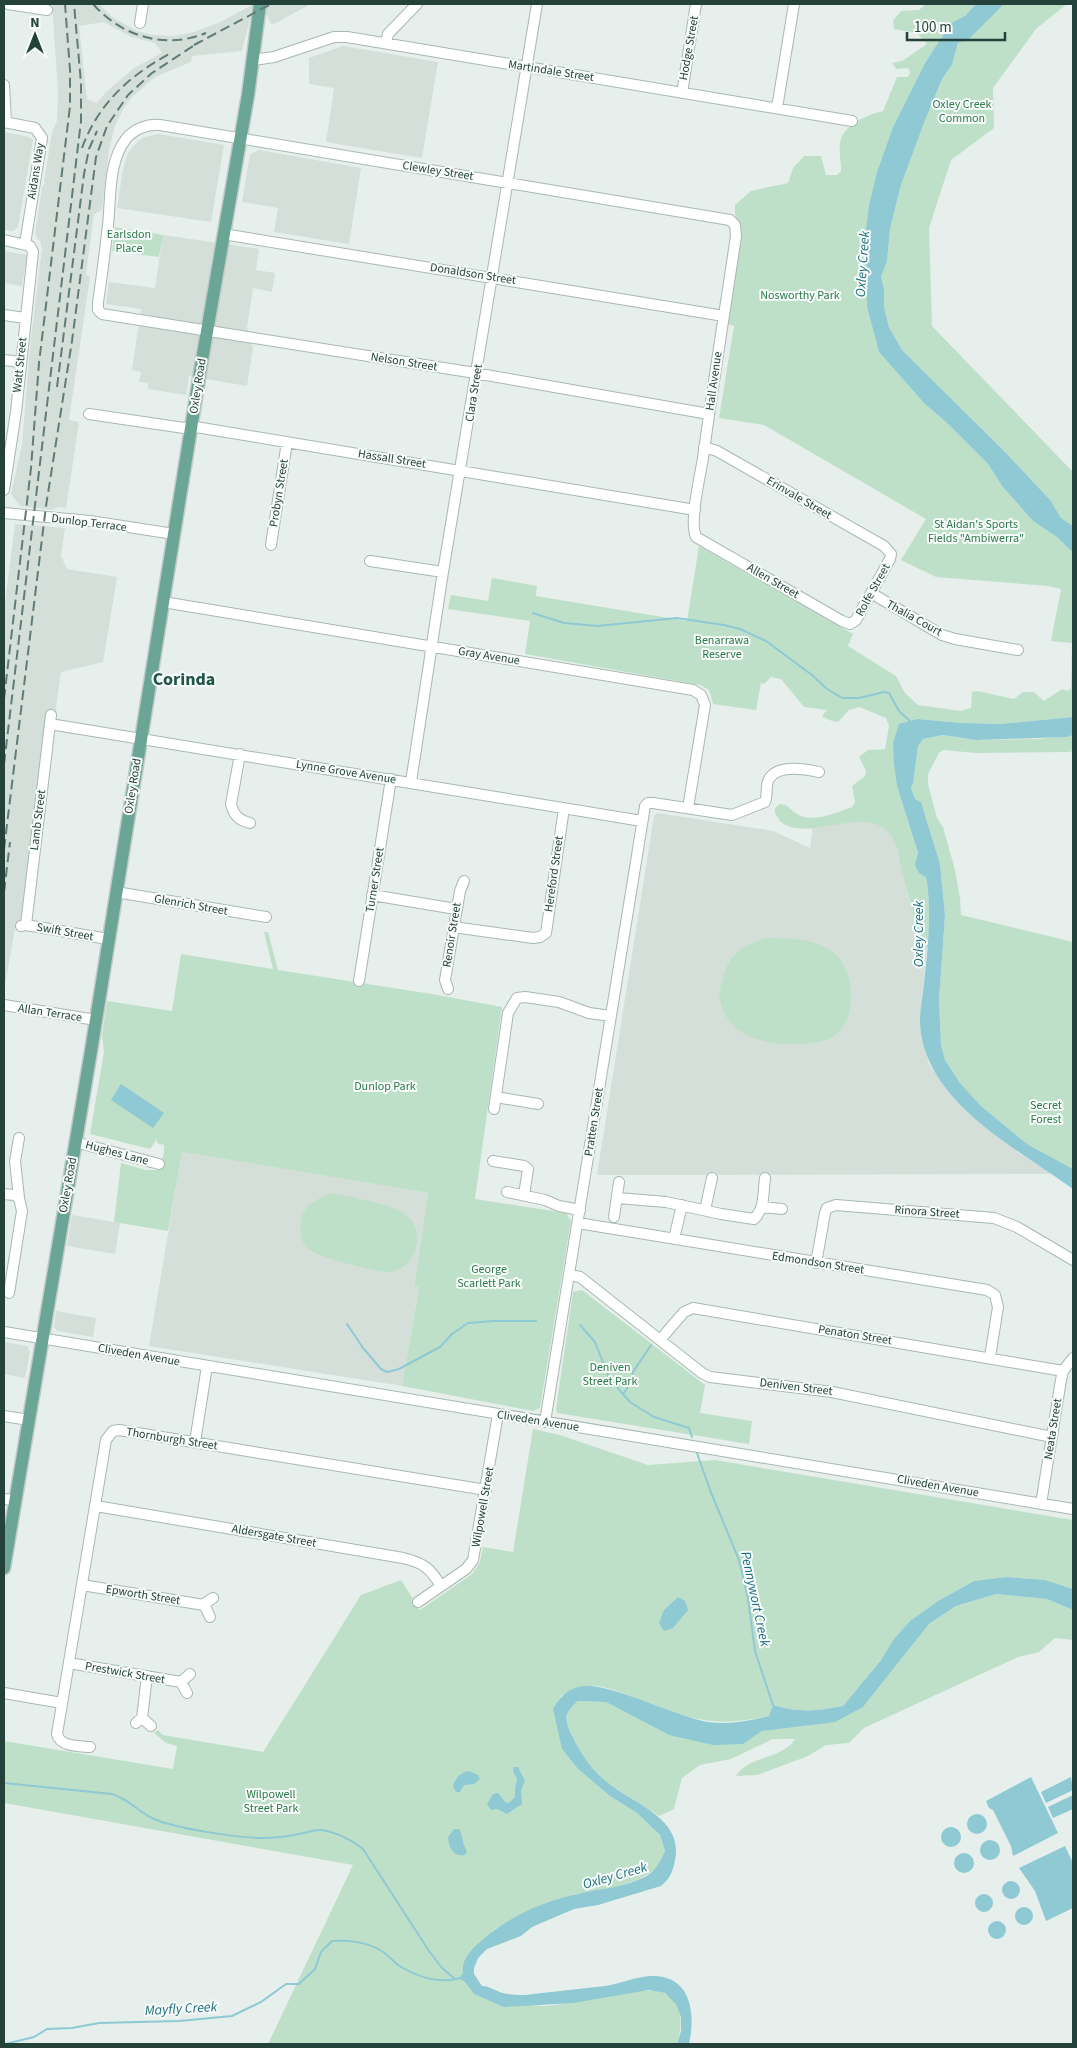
<svg xmlns="http://www.w3.org/2000/svg" width="1077" height="2048" font-family="'Source Sans 3',sans-serif">
  <style>
    .built { fill: #d4dfda; fill-rule: evenodd }
    .green { fill: #bfe0c8 }
    .water { fill: #8ec9d4 }
    .lines { fill: none; stroke-linecap: round; stroke-linejoin: round }
    .stream { stroke: #8ec9d4; stroke-width: 2 }
    .minor-casing { stroke: #a8b8b2; stroke-width: 12 }
    .major-casing { stroke: #c2cac8; stroke-width: 15 }
    .minor { stroke: #fff; stroke-width: 10 }
    .major { stroke: #6aa596; stroke-width: 12 }
    .rail { stroke: #5f7d75; stroke-width: 2; stroke-dasharray: 10 5; stroke-linecap: butt }
    .labels { text-anchor: middle; dominant-baseline: central; stroke-width: 4; stroke-linejoin: round; paint-order: stroke }
    .street-label { font-size: 12px; fill: #24423a; stroke: #f7fbf9 }
    .park-label { font-size: 12px; fill: #2d7a4b; stroke: #f7fbf9 }
    .water-label { font-size: 14px; font-style: italic; fill: #1c6f80; stroke: #f7fbf9 }
    .district-label { font-size: 18px; font-weight: bold; fill: #1f5548; stroke: #f7fbf9 }
  </style>
  <rect width="100%" height="100%" fill="#e6efeb"/>
  <!-- built -->
  <path class="built" d="M52 4H99L112 17 137 31 153 35 174 36 194 32 218 23 252 5 253 7 242 51 192 56 191 62 155 77 132 97 123 109 114 129 109 150 102 210 94 214 86 274 90 277 69 420 79 422 66 508 58 507 52 510 20 506 11 494 22 445 30 347 42 248H41V243L35 234 42 187 45 183 44 181 52 132 57 121 58 91ZM104 22 131 37 155 43 162 53 134 68 106 92 97 103 87 99 79 26Z
    M265 4H311L272 25 264 10Z
    M343 46 438 62 422 158 326 142 334 88 309 84V58Z
    M4 132 29 137 33 140 18 227 13 231 4 230Z
    M159 134 224 145 211 222 117 208 123 169 128 153 137 142 144 137Z
    M259 150 361 168 349 244 274 232 278 208 242 202 250 154Z
    M163 235 259 249 256 270 275 273 272 292 253 288 247 327 253 348 247 386 189 376 186 395 148 389V383L139 382 141 372 132 370 141 309 106 304 109 282 155 288Z
    M4 251 27 255 22 286 4 283Z
    M15 524 65 528 61 556 67 569 117 577 103 662 61 672 56 707 57 715 46 713 23 915 15 929 4 990V610Z
    M904 808 930 914 920 1021 929 1064 945 1087 974 1117 1019 1153 1053 1174 597 1175 654 816 657 813 773 831 810 848 813 824Z
    M182 1152 428 1193 414 1285 419 1286 402 1386 149 1346Z
    M72 1215 120 1223 115 1254 67 1246Z
    M56 1311 96 1318 93 1337 57 1331 54 1327Z
    M4 1342 27 1346 30 1352 25 1378 4 1374Z"/>
  <!-- green -->
  <path class="green" d="M926 4H976L965 16 951 23 925 63 893 127 877 172 869 205 865 236 867 279V307L879 352 924 403 947 423 988 464 1002 486 1033 521 1057 537 1073 553V717L1001 724 961 723 918 719 897 786 918 854 919 873 926 876 930 914 928 947 915 948C918 923 910 900 903 876 899 866 900 852 895 842 874 797 810 845 781 822 779 820 777 816 775 813V808L780 804C788 804 790 810 797 814 812 824 837 812 852 807L855 802 852 786 865 776 866 771 859 757 868 750 885 749 889 726 886 718 859 707 849 710 838 722 829 720 822 716 827 710 804 707 781 679 771 677 764 684 761 683 756 710 713 704 709 690 700 685 525 654 530 621 448 609 451 595 488 601 492 578 537 586 536 596 687 621 699 546 853 634 848 646 896 676 905 693 918 705 961 711 971 708 972 692 977 691 1014 699 1023 692H1034L1044 701 1062 689 1067 691 1071 689 1072 643 1051 641 1061 589 1048 586 936 577 901 560 926 519 764 425 719 418 734 326 727 324 742 234 735 215V205L751 191 788 183 793 168 804 156H821L826 175H837L841 171C841 161 838 148 841 139 846 124 869 114 883 111L897 77H908L910 72 908 68 896 69 892 63 902 61 927 44 917 33 894 29 893 21 901 11 919 10Z
    M1004 4H1067L1036 29 993 88 994 128 951 160 929 228 932 326 1073 472V526L1061 518 1051 501 1007 454 902 350 889 327 884 307V289L881 277 887 261 890 229 901 185 924 123 942 79 952 65 958 43 968 39Z
    M115 227 163 235 159 257 112 251Z
    M943 735 976 740 1039 739 1073 735V751L1069 752 976 753 943 750 939 753 928 774V784L937 818 943 827 955 870 960 898 961 915 1073 942V1169L1027 1144 981 1106 960 1083 945 1060 941 1045 939 1000 945 915 940 864 921 802 915 799 911 788 913 784 918 746 923 739Z
    M264 932H268L278 970 438 995 502 1007 475 1199 566 1213 571 1221 540 1408 533 1411 402 1386 419 1287 414 1286 428 1193 182 1152 168 1231 114 1222 121 1163 146 1170H159L164 1153V1145L157 1143V1139L150 1149 90 1134 104 1052 102 1035 107 1001 172 1011 181 954 273 969Z
    M768 938C789 938 818 939 834 953 858 972 858 1031 826 1040 791 1050 728 1046 720 1000 718 992 722 982 724 974 731 952 747 943 768 938Z
    M332 1193C352 1198 390 1203 405 1214 431 1233 412 1280 378 1271 361 1266 314 1259 304 1244 300 1237 300 1230 301 1222 302 1205 319 1198 332 1193Z
    M582 1290 705 1385 700 1413 752 1421 749 1444 557 1413 556 1409 573 1292Z
    M533 1429 560 1435 648 1465 715 1460 1073 1520V1589L1045 1580 1006 1577 974 1581 938 1601 910 1621 893 1640 881 1660 843 1706C816 1711 800 1713 773 1705L769 1716C732 1724 708 1724 671 1712 653 1706 607 1684 591 1686 581 1688 571 1693 561 1696L562 1749 578 1769 610 1796 637 1813 660 1835 665 1851 656 1869 638 1880 612 1888 577 1894 549 1902 493 1930 465 1982 474 1994C495 1997 521 2005 542 2006 572 2006 643 1984 664 1993 685 2002 682 2027 677 2044H268L353 1865 4 1803V1741L173 1769 177 1746 166 1743 154 1733 158 1730 163 1735 263 1752 361 1595 401 1580 420 1610 472 1574 480 1562 483 1547 513 1552Z
    M996 1594 1047 1599 1073 1610V1640L1055 1638 1039 1652 1018 1657 864 1728 849 1743 826 1745 808 1756 757 1775 736 1776C748 1755 782 1760 795 1739H773L731 1759 700 1765 682 1778 674 1809 659 1816 608 1783 584 1760 566 1721 568 1710 578 1701 606 1702 669 1735 743 1744 762 1731 863 1707 929 1624 956 1606Z"/>
  <!-- water -->
  <path class="water" d="M976 4H1004L968 40 958 43 952 65 942 79 924 123 901 185 890 229 887 261 881 277 884 289V307L889 327 902 350 1007 454 1051 501 1061 518 1073 526V553L1057 537 1033 521 1002 486 988 464 947 423 924 403 879 352 867 307V279L865 236 869 205 877 172 893 127 925 63 951 23 965 16Z
    M1073 717V735L1066 737 976 740 943 735 923 739 918 746 913 784 911 788 915 799 921 802 940 864 945 915 939 1000 941 1045 945 1060 960 1083 981 1106 1027 1144 1073 1169V1189C1017 1148 922 1101 920 1021 920 1009 923 995 924 983 928 947 932 912 926 877L919 873 915 865 918 853 897 786 894 763 893 743 899 724 918 719 961 723 1001 724Z
    M121 1084 164 1113 153 1128 111 1100Z
    M1006 1577 1045 1580 1073 1589V1610L1047 1599 996 1594 956 1606 929 1624 863 1707 835 1722 762 1731 743 1744 713 1745 669 1735 606 1702 578 1701C563 1714 564 1719 573 1737 582 1756 590 1768 607 1782 632 1803 684 1818 675 1860 673 1871 670 1879 661 1886L598 1905 574 1909 532 1927 521 1936 487 1949 478 1958 474 1968V1974L482 1986C490 1986 495 1991 503 1993 512 1995 524 1996 533 1994 557 1991 581 1989 605 1986 620 1984 634 1977 650 1976 691 1974 696 2013 689 2044H677L681 2031V2017L676 2004 665 1993 649 1990 573 2003 504 2007 474 1994 465 1982 459 1978 463 1973C461 1960 471 1950 480 1942 506 1918 543 1901 578 1894 598 1889 619 1888 638 1880 654 1874 658 1866 665 1851L660 1835 637 1813 610 1796 578 1769 562 1749 553 1709C559 1699 566 1690 578 1687 608 1680 673 1717 708 1722 729 1725 749 1721 769 1716L773 1705C800 1713 816 1711 843 1706L881 1660 893 1640 910 1621 938 1601 974 1581Z
    M678 1597 685 1601 688 1610 673 1628 664 1631 659 1623 664 1610Z
    M514 1767H518L525 1781 521 1790 522 1804 507 1814 497 1809 491 1810 487 1804 493 1794 498 1793 505 1802 509 1803 515 1797V1789L517 1779 513 1771Z
    M469 1771 478 1775 480 1779 474 1784 464 1785 460 1792H456L453 1786C456 1777 460 1773 469 1771Z
    M1031 1777 1058 1833 1013 1856 1011 1846 993 1810 989 1808 986 1801Z
    M1071 1777 1073 1790 1046 1803 1041 1792Z
    M1073 1795V1809L1053 1818 1048 1807Z
    M967 1824a10 10 0 1 1 20 0a10 10 0 1 1-20 0Z
    M941 1837a10 10 0 1 1 20 0a10 10 0 1 1-20 0Z
    M454 1829H459C463 1835 462 1844 467 1851L465 1855C453 1857 449 1848 448 1837Z
    M980 1850a10 10 0 1 1 20 0a10 10 0 1 1-20 0Z
    M1065 1846 1073 1863V1908L1046 1921 1035 1891 1019 1868Z
    M954 1863a10 10 0 1 1 20 0a10 10 0 1 1-20 0Z
    M1002 1890a9 9 0 1 1 18 0a9 9 0 1 1-18 0Z
    M975 1903a9 9 0 1 1 18 0a9 9 0 1 1-18 0Z
    M1015 1916a9 9 0 1 1 18 0a9 9 0 1 1-18 0Z
    M988 1930a9 9 0 1 1 18 0a9 9 0 1 1-18 0Z"/>
  <g class="lines">
    <!-- stream -->
    <path class="stream" d="M533 613 564 623 598 626 677 618 724 625 740 629 766 641 812 675 827 689 842 698H859L884 692 889 693 899 711 910 721
      M347 1324 363 1348 381 1369 387 1372 399 1369 440 1347 452 1334 468 1323 493 1321H536
      M580 1325 595 1342 609 1378 630 1402 654 1417 689 1428 692 1437
      M623 1394 630 1384 633 1372 651 1345
      M697 1453 710 1490 739 1560 748 1598 755 1651 773 1705
      M4 1783 112 1794C129 1799 138 1812 154 1819 178 1829 234 1837 260 1838 273 1838 286 1837 299 1834 306 1833 315 1829 321 1830 336 1832 352 1840 363 1849L429 1951 442 1968 455 1979
      M5 2044 34 2037 47 2029 72 2028 99 2023 179 2021 232 2016 261 2002 286 1984H299L315 1969 321 1952 332 1941C347 1940 367 1942 380 1950 387 1954 392 1960 398 1965 417 1977 439 1984 461 1978"/>
    <defs>
      <path id="minor" d="M8 4 47 10
        M140 23 143 4
        M386 43 388 34 417 4
        M253 60 274 57 334 37H347L852 121
        M4 85 6 122
        M682 93 696 4
        M777 108 794 4
        M4 122 35 128 42 138 25 244
        M223 234 724 316
        M4 240 30 246 33 252 16 412 4 490
        M4 315 25 318
        M4 360 21 362
        M89 414 184 428 196 427 695 510
        M704 447 717 451 884 546 891 554 890 559 856 620 850 624 842 621 696 537C689 522 700 477 703 458 713 384 725 310 736 236L735 225 730 220 160 125C147 124 134 129 126 139 108 162 111 198 108 225 105 251 102 276 98 302V310L102 314 469 372 709 414
        M4 513 90 521 174 534
        M271 545 287 442
        M370 561 443 572
        M871 593 942 635 955 639 1018 650
        M163 602 693 690 701 695 705 705 688 808
        M50 724 642 821
        M240 754 231 804C234 816 239 820 250 823
        M411 782 443 572 537 4
        M116 892 266 917
        M372 895 456 909
        M26 925 51 715
        M21 926 26 925 108 939
        M453 927 533 938 540 937 546 933 564 808
        M359 981 391 779
        M448 989 445 980 460 891 464 881
        M4 1005 96 1020
        M496 1097 538 1104
        M494 1109 508 1013 517 998 525 997 559 1002 589 1013 611 1016
        M75 1142 159 1164
        M493 1161 524 1166 528 1169 524 1195
        M507 1192 545 1200 559 1206 580 1210
        M4 1194 14 1195 19 1198 22 1211 9 1293
        M19 1198 15 1161 19 1138
        M618 1198 666 1202 721 1214 754 1219C765 1209 763 1192 765 1178
        M762 1207 782 1209
        M705 1210 712 1178
        M614 1217 619 1182
        M578 1223 987 1290 995 1295 998 1307 990 1357
        M674 1239 682 1205
        M816 1263 825 1213 827 1208 836 1205 994 1218 1017 1227 1073 1260
        M570 1275 580 1277 702 1373 710 1377 832 1392 1052 1437
        M4 1332 1073 1509
        M660 1340 684 1312 693 1308 1063 1371
        M4 1416 29 1420
        M545 1422 645 806 648 803H653L732 815 765 802C768 795 765 785 769 779 778 764 805 769 819 772
        M195 1442 207 1366
        M4 1499 15 1500
        M1041 1504 1061 1380 1063 1371 1073 1358
        M96 1506 403 1558C424 1563 430 1568 441 1586
        M82 1585 204 1605
        M418 1602 466 1569 473 1560 498 1414
        M210 1617 204 1604 213 1598
        M69 1663 181 1682
        M4 1693 62 1703
        M187 1693 181 1682 190 1674
        M142 1718 147 1676
        M136 1723 142 1718 151 1726
        M90 1747C79 1746 60 1747 57 1734L106 1440 113 1431 119 1430 486 1490"/>
      <path id="major" d="M4 1568 91 1051 201 366 248 95 260 4"/>
    </defs>
    <!-- minor casing -->
    <use href="#minor" class="minor-casing"/>
    <!-- major casing -->
    <use href="#major" class="major-casing"/>
    <!-- minor -->
    <use href="#minor" class="minor"/>
    <!-- major -->
    <use href="#major" class="major"/>
    <!-- rail -->
    <path class="rail" d="M93 4C121 36 165 50 206 33
      M194 45 271 4
      M82 148C98 104 129 76 169 54
      M57 387 84 174 89 149 97 131
      M4 699 31 468 39 363 70 106V70L65 4
      M4 764 81 121V83L74 4
      M4 849 46 506 72 341 96 157 107 126 128 95 152 73 199 42
      M4 892 10 842"/>
  </g>
  <g class="labels">
    <!-- street labels -->
    <g class="street-label">
      <text transform="translate(689 48) rotate(-80)">Hodge Street</text>
      <text transform="translate(551 71) rotate(9)">Martindale Street</text>
      <text transform="translate(36 171) rotate(-81)">Aidans Way</text>
      <text transform="translate(438 171) rotate(9)">Clewley Street</text>
      <text transform="translate(473 274) rotate(9)">Donaldson Street</text>
      <text transform="translate(404 362) rotate(9)">Nelson Street</text>
      <text transform="translate(20 365) rotate(-84)">Watt Street</text>
      <text transform="translate(714 381) rotate(-82)">Hall Avenue</text>
      <text transform="translate(198 386) rotate(-81)">Oxley Road</text>
      <text transform="translate(474 393) rotate(-81)">Clara Street</text>
      <text transform="translate(392 459) rotate(9)">Hassall Street</text>
      <text transform="translate(279 493) rotate(-81)">Probyn Street</text>
      <text transform="translate(799 498) rotate(30)">Erinvale Street</text>
      <text transform="translate(89 523) rotate(7)">Dunlop Terrace</text>
      <text transform="translate(773 581) rotate(30)">Allen Street</text>
      <text transform="translate(873 590) rotate(-61)">Rolfe Street</text>
      <text transform="translate(914 618) rotate(29)">Thalia Court</text>
      <text transform="translate(489 656) rotate(9)">Gray Avenue</text>
      <text transform="translate(346 772) rotate(9)">Lynne Grove Avenue</text>
      <text transform="translate(133 786) rotate(-81)">Oxley Road</text>
      <text transform="translate(38 820) rotate(-83)">Lamb Street</text>
      <text transform="translate(554 874) rotate(-82)">Hereford Street</text>
      <text transform="translate(375 880) rotate(-81)">Turner Street</text>
      <text transform="translate(191 905) rotate(10)">Glenrich Street</text>
      <text transform="translate(65 932) rotate(10)">Swift Street</text>
      <text transform="translate(452 935) rotate(-81)">Renoir Street</text>
      <text transform="translate(50 1013) rotate(9)">Allan Terrace</text>
      <text transform="translate(594 1122) rotate(-81)">Pratten Street</text>
      <text transform="translate(117 1153) rotate(15)">Hughes Lane</text>
      <text transform="translate(68 1185) rotate(-80)">Oxley Road</text>
      <text transform="translate(927 1212) rotate(4)">Rinora Street</text>
      <text transform="translate(818 1263) rotate(9)">Edmondson Street</text>
      <text transform="translate(855 1335) rotate(9)">Penaton Street</text>
      <text transform="translate(139 1355) rotate(10)">Cliveden Avenue</text>
      <text transform="translate(796 1387) rotate(7)">Deniven Street</text>
      <text transform="translate(538 1421) rotate(9)">Cliveden Avenue</text>
      <text transform="translate(1053 1429) rotate(-81)">Neata Street</text>
      <text transform="translate(172 1439) rotate(9)">Thornburgh Street</text>
      <text transform="translate(938 1486) rotate(10)">Cliveden Avenue</text>
      <text transform="translate(483 1507) rotate(-80)">Wilpowell Street</text>
      <text transform="translate(274 1536) rotate(10)">Aldersgate Street</text>
      <text transform="translate(143 1595) rotate(9)">Epworth Street</text>
      <text transform="translate(125 1673) rotate(10)">Prestwick Street</text>
    </g>
    <!-- park labels -->
    <g class="park-label">
      <text x="962" y="104">Oxley Creek<tspan x="962" dy="14">Common</tspan></text>
      <text x="129" y="234">Earlsdon<tspan x="129" dy="14">Place</tspan></text>
      <text x="800" y="295">Nosworthy Park</text>
      <text x="976" y="524">St Aidan's Sports<tspan x="976" dy="14">Fields "Ambiwerra"</tspan></text>
      <text x="722" y="640">Benarrawa<tspan x="722" dy="14">Reserve</tspan></text>
      <text x="385" y="1086">Dunlop Park</text>
      <text x="1046" y="1105">Secret<tspan x="1046" dy="14">Forest</tspan></text>
      <text x="489" y="1269">George<tspan x="489" dy="14">Scarlett Park</tspan></text>
      <text x="610" y="1367">Deniven<tspan x="610" dy="14">Street Park</tspan></text>
      <text x="271" y="1794">Wilpowell<tspan x="271" dy="14">Street Park</tspan></text>
    </g>
    <!-- water labels -->
    <g class="water-label">
      <text transform="translate(863 264) rotate(-86)">Oxley Creek</text>
      <text transform="translate(919 934) rotate(-90)">Oxley Creek</text>
      <text transform="translate(755 1599) rotate(78)">Pennywort Creek</text>
      <text transform="translate(615 1876) rotate(-16)">Oxley Creek</text>
      <text transform="translate(181 2009) rotate(-3)">Mayfly Creek</text>
    </g>
    <!-- district labels -->
    <g class="district-label">
      <text x="184" y="679">Corinda</text>
    </g>
  </g>
  <!-- border -->
  <rect width="1077" height="2048" fill="none" stroke="#24423a" stroke-width="10"/>
  <!-- north arrow -->
  <g transform="translate(35 35)" stroke="#f7fbf9" stroke-width="4" paint-order="stroke">
  <path d="M0-4L9 19L0 12L-9 19Z" fill="#24423a"/>
  <text y="-8" font-size="14" font-weight="bold" text-anchor="middle" fill="#24423a">N</text>
  </g>
  <!-- scale -->
  <path d="M907 32v8h98v-8" fill="none" stroke="#24423a" stroke-width="2.5"/>
  <text x="914" y="32" font-size="15" fill="#24423a" stroke="#f7fbf9" stroke-width="4" paint-order="stroke">100 m</text>
</svg>
